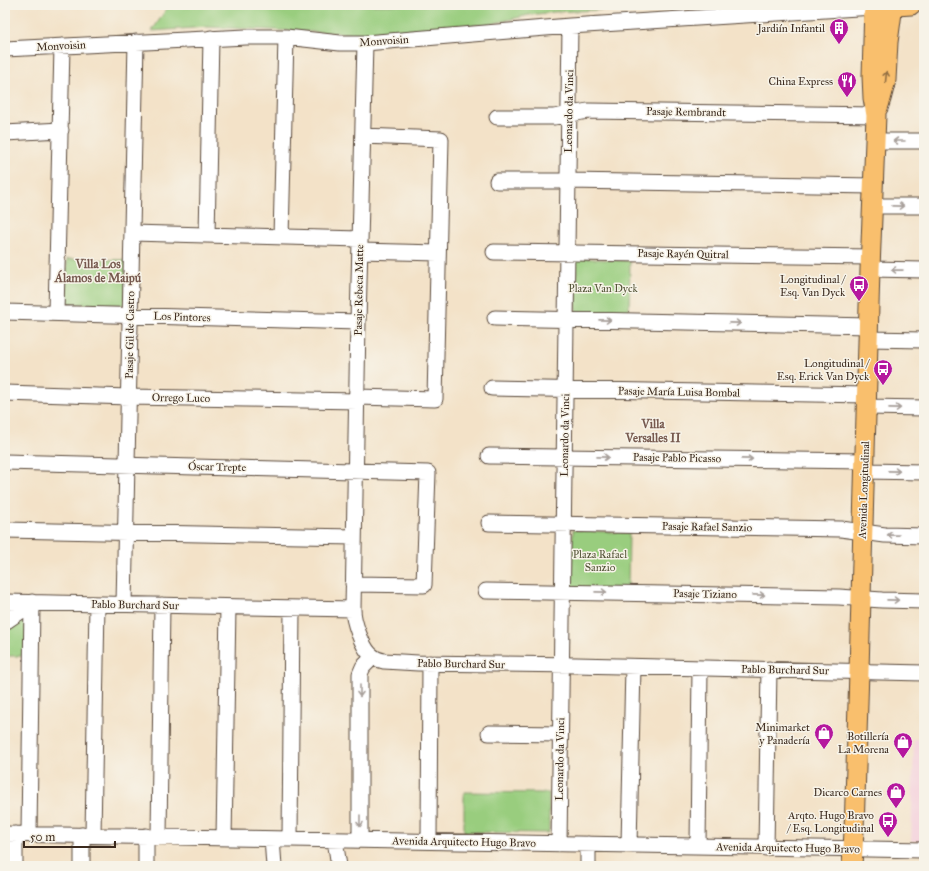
<svg xmlns="http://www.w3.org/2000/svg" width="929" height="871" font-family="'IM FELL Great Primer',serif">
  <style>
    .built { fill: #f4cfdc }
    .green { fill: #99cd7e; stroke: #6a7c4e }
    .lines { fill: none; stroke-linecap: round; stroke-linejoin: round }
    .minor-casing { stroke: #574638; stroke-width: 17 }
    .major-casing { stroke: #574638; stroke-width: 21 }
    .minor { stroke: #fff; stroke-width: 15 }
    .major { stroke: #f9bf6d; stroke-width: 19 }
    .oneway { stroke: #906d42 }
    .oneway2 { stroke: #a79f9a }
    .labels { text-anchor: middle; dominant-baseline: central; stroke-width: 3; stroke-linejoin: round; paint-order: stroke }
    .poi-label { font-size: 11px; fill: #3b2a1e; stroke: #f7f3e8; text-anchor: end }
    .street-label { font-size: 11px; fill: #3b2a1e; stroke: #f7f3e8 }
    .park-label { font-size: 11px; fill: #525336; stroke: #f7f3e8 }
    .neighbourhood-label { font-size: 12px; font-weight: bold; fill: #76594f; stroke: #f7f3e8 }
  </style>
  <rect width="100%" height="100%" fill="#f7f3e8"/>
  <filter id="ink" filterUnits="userSpaceOnUse"><feTurbulence type="fractalNoise" baseFrequency=".025" numOctaves="2"/><feDisplacementMap in="SourceGraphic" scale="8" xChannelSelector="R" yChannelSelector="G"/><feConvolveMatrix kernelMatrix="1 2 1 2 8 2 1 2 1" color-interpolation-filters="sRGB"/></filter>
  <filter id="wash" filterUnits="userSpaceOnUse"><feTurbulence type="fractalNoise" baseFrequency=".012" numOctaves="4" result="noise"/><feDisplacementMap in="SourceGraphic" scale="16" xChannelSelector="R" yChannelSelector="G"/><feGaussianBlur stdDeviation="0.9" result="paint"/><feColorMatrix in="noise" values="0 0 0 0 0 0 0 0 0 0 0 0 0 0 0 0 0 1.4 0 .05"/><feComposite in="paint" operator="in"/></filter>
  <g filter="url(#wash)">
    <rect width="100%" height="100%" fill="#f3e2c8"/>
    <!-- built -->
    <path class="built" d="M914 739H924V841H911Z"/>
    <!-- green -->
    <path class="green" d="M169 5H707L554 12 529 15 491 24 359 34 207 27 152 31Z
      M576 258 630 261 629 315H576Z
      M67 259 126 260 125 305 66 304Z
      M573 530 629 533 628 590 571 588Z
      M27 610 29 656H5V625Z
      M464 792 549 793V833L464 832Z"/>
  </g>
  <g filter="url(#ink)">
    <g class="lines">
      <defs>
        <path id="minor" d="M365 43 358 322 353 609C353 621 362 646 370 654 374 658 378 660 384 661L418 663 576 665 924 673
          M5 49 246 37H286L340 43H365L570 26 874 7
          M497 117H554L588 111 876 115
          M5 133 61 130
          M874 141H924
          M497 181H568L873 186
          M872 206H924
          M132 233 360 239
          M207 235 211 38
          M281 237 286 37
          M360 251 438 253
          M494 252 871 257
          M870 269 924 270
          M5 312 358 322
          M56 313 62 46
          M495 318 869 326
          M868 339 924 340
          M492 388 867 395
          M5 393 129 397 357 401
          M357 397 435 399 441 139 363 136
          M867 407 924 408
          M489 456 865 461
          M5 462 428 473 424 585 353 584
          M865 471 924 472
          M489 523 841 529 885 535 924 536
          M5 530 354 537
          M486 591 839 597 882 600 924 601
          M5 602 353 609
          M124 604 136 42
          M5 622 24 609 32 602
          M489 733 560 734
          M5 834 924 850
          M29 834 32 602
          M93 835 97 604
          M159 836 162 605
          M224 838 228 607
          M272 839 274 866
          M290 839 292 608
          M335 840 339 866
          M360 840V674L363 667 373 657
          M429 841 430 663
          M559 844 570 26
          M629 845 633 667
          M698 846 700 668
          M766 848 769 669
          M15 866V834
          M82 866V835
          M146 866V836
          M588 866V844"/>
        <path id="major" d="M881 7 911 5
          M878 108 881 99 886 80 888 42 893 5
          M852 866 854 831 859 671 870 269 876 115 873 98 872 76 874 5"/>
      </defs>
      <!-- minor casing -->
      <use href="#minor" class="minor-casing"/>
      <!-- major casing -->
      <use href="#major" class="major-casing"/>
      <!-- minor -->
      <use href="#minor" class="minor"/>
      <!-- major -->
      <use href="#major" class="major"/>
    </g>
    <!-- one-way arrows -->
    <defs><path id="oneway-shaft" d="M-6 0H5M1.5-3L5.5 0L1.5 3" fill="none" stroke-width="1.6" stroke-linecap="round" stroke-linejoin="round"/></defs>
    <use class="oneway" href="#oneway-shaft" transform="translate(886 77) rotate(-84)"/>
    <g class="oneway2">
      <use href="#oneway-shaft" transform="translate(899 141) rotate(180)"/>
      <use href="#oneway-shaft" transform="translate(898 206) rotate(1)"/>
      <use href="#oneway-shaft" transform="translate(897 270) rotate(-179)"/>
      <use href="#oneway-shaft" transform="translate(605 320) rotate(1)"/>
      <use href="#oneway-shaft" transform="translate(735 323) rotate(1)"/>
      <use href="#oneway-shaft" transform="translate(895 408) rotate(1)"/>
      <use href="#oneway-shaft" transform="translate(603 457) rotate(1)"/>
      <use href="#oneway-shaft" transform="translate(747 459) rotate(1)"/>
      <use href="#oneway-shaft" transform="translate(894 471) rotate(1)"/>
      <use href="#oneway-shaft" transform="translate(893 535) rotate(-179)"/>
      <use href="#oneway-shaft" transform="translate(601 592) rotate(1)"/>
      <use href="#oneway-shaft" transform="translate(759 595) rotate(1)"/>
      <use href="#oneway-shaft" transform="translate(893 600) rotate(1)"/>
      <use href="#oneway-shaft" transform="translate(360 691) rotate(90)"/>
      <use href="#oneway-shaft" transform="translate(360 821) rotate(90)"/>
    </g>
  </g>
  <!-- icons -->
  <defs>
    <symbol id="building-pin" viewBox="-11 -11 22 30"><path d="M0 17L-7.5 6A9.5 9.5 0 1 1 7.5 6Z" fill="#b5179e" stroke="#f7f3e8"/><path d="M-4-6H4V6H1V3H-1V6H-4ZM-2.5-4.3h1.7v1.8h-1.7ZM.8-4.3h1.7v1.8H.8ZM-2.5-1h1.7V.8h-1.7ZM.8-1h1.7V.8H.8Z" fill="#fff"/></symbol>
    <symbol id="restaurant-pin" viewBox="-11 -11 22 30"><path d="M0 17L-7.5 6A9.5 9.5 0 1 1 7.5 6Z" fill="#b5179e" stroke="#f7f3e8"/><path d="M-5-6h1v4h1v-4h1v4h1v-4h1v5L-1.5 .5V6h-2V.5L-5-1ZM5-6V6H3V1.5H1.5Q1.5-4 5-6Z" fill="#fff"/></symbol>
    <symbol id="bus-pin" viewBox="-11 -11 22 30"><path d="M0 17L-7.5 6A9.5 9.5 0 1 1 7.5 6Z" fill="#b5179e" stroke="#f7f3e8"/><path d="M-5-6H5V4H4V6H2V4H-2V6H-4V4H-5ZM-3.5-4V0h7V-4ZM-3.5 1.2v1.5H-2V1.2ZM2 1.2v1.5H3.5V1.2Z" fill="#fff"/></symbol>
    <symbol id="shop-pin" viewBox="-11 -11 22 30"><path d="M0 17L-7.5 6A9.5 9.5 0 1 1 7.5 6Z" fill="#b5179e" stroke="#f7f3e8"/><path d="M-5-2.5h2.3a2.7 3.5 0 0 1 5.4 0H5L5.5 6h-11ZM-1.5-2.5h3a1.5 2.3 0 0 0-3 0Z" fill="#fff"/></symbol>
  </defs>
  <g fill-rule="evenodd">
    <use href="#building-pin" x="828" y="17" width="22" height="30"/>
    <use href="#restaurant-pin" x="836" y="70" width="22" height="30"/>
    <use href="#bus-pin" x="848" y="274" width="22" height="30"/>
    <use href="#bus-pin" x="872" y="358" width="22" height="30"/>
    <use href="#shop-pin" x="813" y="722" width="22" height="30"/>
    <use href="#shop-pin" x="892" y="731" width="22" height="30"/>
    <use href="#shop-pin" x="885" y="781" width="22" height="30"/>
    <use href="#bus-pin" x="877" y="810" width="22" height="30"/>
  </g>
  <g class="labels">
    <!-- poi labels -->
    <g class="poi-label">
      <text x="825" y="28">Jardiín Infantil</text>
      <text x="833" y="81">China Express</text>
      <text x="845" y="279">Longitudinal /<tspan x="845" dy="13">Esq. Van Dyck</tspan></text>
      <text x="869" y="363">Longitudinal /<tspan x="869" dy="13">Esq. Erick Van Dyck</tspan></text>
      <text x="810" y="727">Minimarket<tspan x="810" dy="13">y Panadería</tspan></text>
      <text x="889" y="736">Botillería<tspan x="889" dy="13">La Morena</tspan></text>
      <text x="882" y="792">Dicarco Carnes</text>
      <text x="874" y="815">Arqto. Hugo Bravo<tspan x="874" dy="13">/ Esq. Longitudinal</tspan></text>
    </g>
    <!-- street labels -->
    <g class="street-label">
      <text transform="translate(384 41) rotate(-4)">Monvoisin</text>
      <text transform="translate(61 46) rotate(-3)">Monvoisin</text>
      <text transform="translate(569 111) rotate(-89)">Leonardo da Vinci</text>
      <text transform="translate(686 112) rotate(1)">Pasaje Rembrandt</text>
      <text transform="translate(683 254) rotate(1)">Pasaje Rayén Quitral</text>
      <text transform="translate(359 290) rotate(-89)">Pasaje Rebeca Matte</text>
      <text transform="translate(182 317) rotate(2)">Los Pintores</text>
      <text transform="translate(130 335) rotate(-89)">Pasaje Gil de Castro</text>
      <text transform="translate(679 392) rotate(1)">Pasaje María Luisa Bombal</text>
      <text transform="translate(181 398) rotate(1)">Orrego Luco</text>
      <text transform="translate(565 435) rotate(-89)">Leonardo da Vinci</text>
      <text transform="translate(677 458) rotate(1)">Pasaje Pablo Picasso</text>
      <text transform="translate(217 467) rotate(1)">Óscar Trepte</text>
      <text transform="translate(864 490) rotate(-88)">Avenida Longitudinal</text>
      <text transform="translate(707 527) rotate(1)">Pasaje Rafael Sanzio</text>
      <text transform="translate(705 594) rotate(1)">Pasaje Tiziano</text>
      <text transform="translate(135 605) rotate(1)">Pablo Burchard Sur</text>
      <text transform="translate(461 664) rotate(1)">Pablo Burchard Sur</text>
      <text transform="translate(785 670) rotate(1)">Pablo Burchard Sur</text>
      <text transform="translate(560 759) rotate(-89)">Leonardo da Vinci</text>
      <text transform="translate(464 842) rotate(1)">Avenida Arquitecto Hugo Bravo</text>
      <text transform="translate(788 848) rotate(1)">Avenida Arquitecto Hugo Bravo</text>
    </g>
    <!-- park labels -->
    <g class="park-label">
      <text x="603" y="288">Plaza Van Dyck</text>
      <text x="600" y="554">Plaza Rafael<tspan x="600" dy="13">Sanzio</tspan></text>
    </g>
    <!-- neighbourhood labels -->
    <g class="neighbourhood-label">
      <text x="98" y="264">Villa Los<tspan x="98" dy="14">Álamos de Maipú</tspan></text>
      <text x="653" y="424">Villa<tspan x="653" dy="14">Versalles II</tspan></text>
    </g>
  </g>
  <!-- margin -->
  <rect width="929" height="871" fill="none" stroke="#f7f3e8" stroke-width="20"/>
  <!-- scale -->
  <path d="M24 841v6h91v-6" fill="none" stroke="#3b2a1e" stroke-width="2"/>
  <text x="30" y="841" font-size="12" fill="#3b2a1e" stroke="#f7f3e8" stroke-width="3" paint-order="stroke">50 m</text>
</svg>
